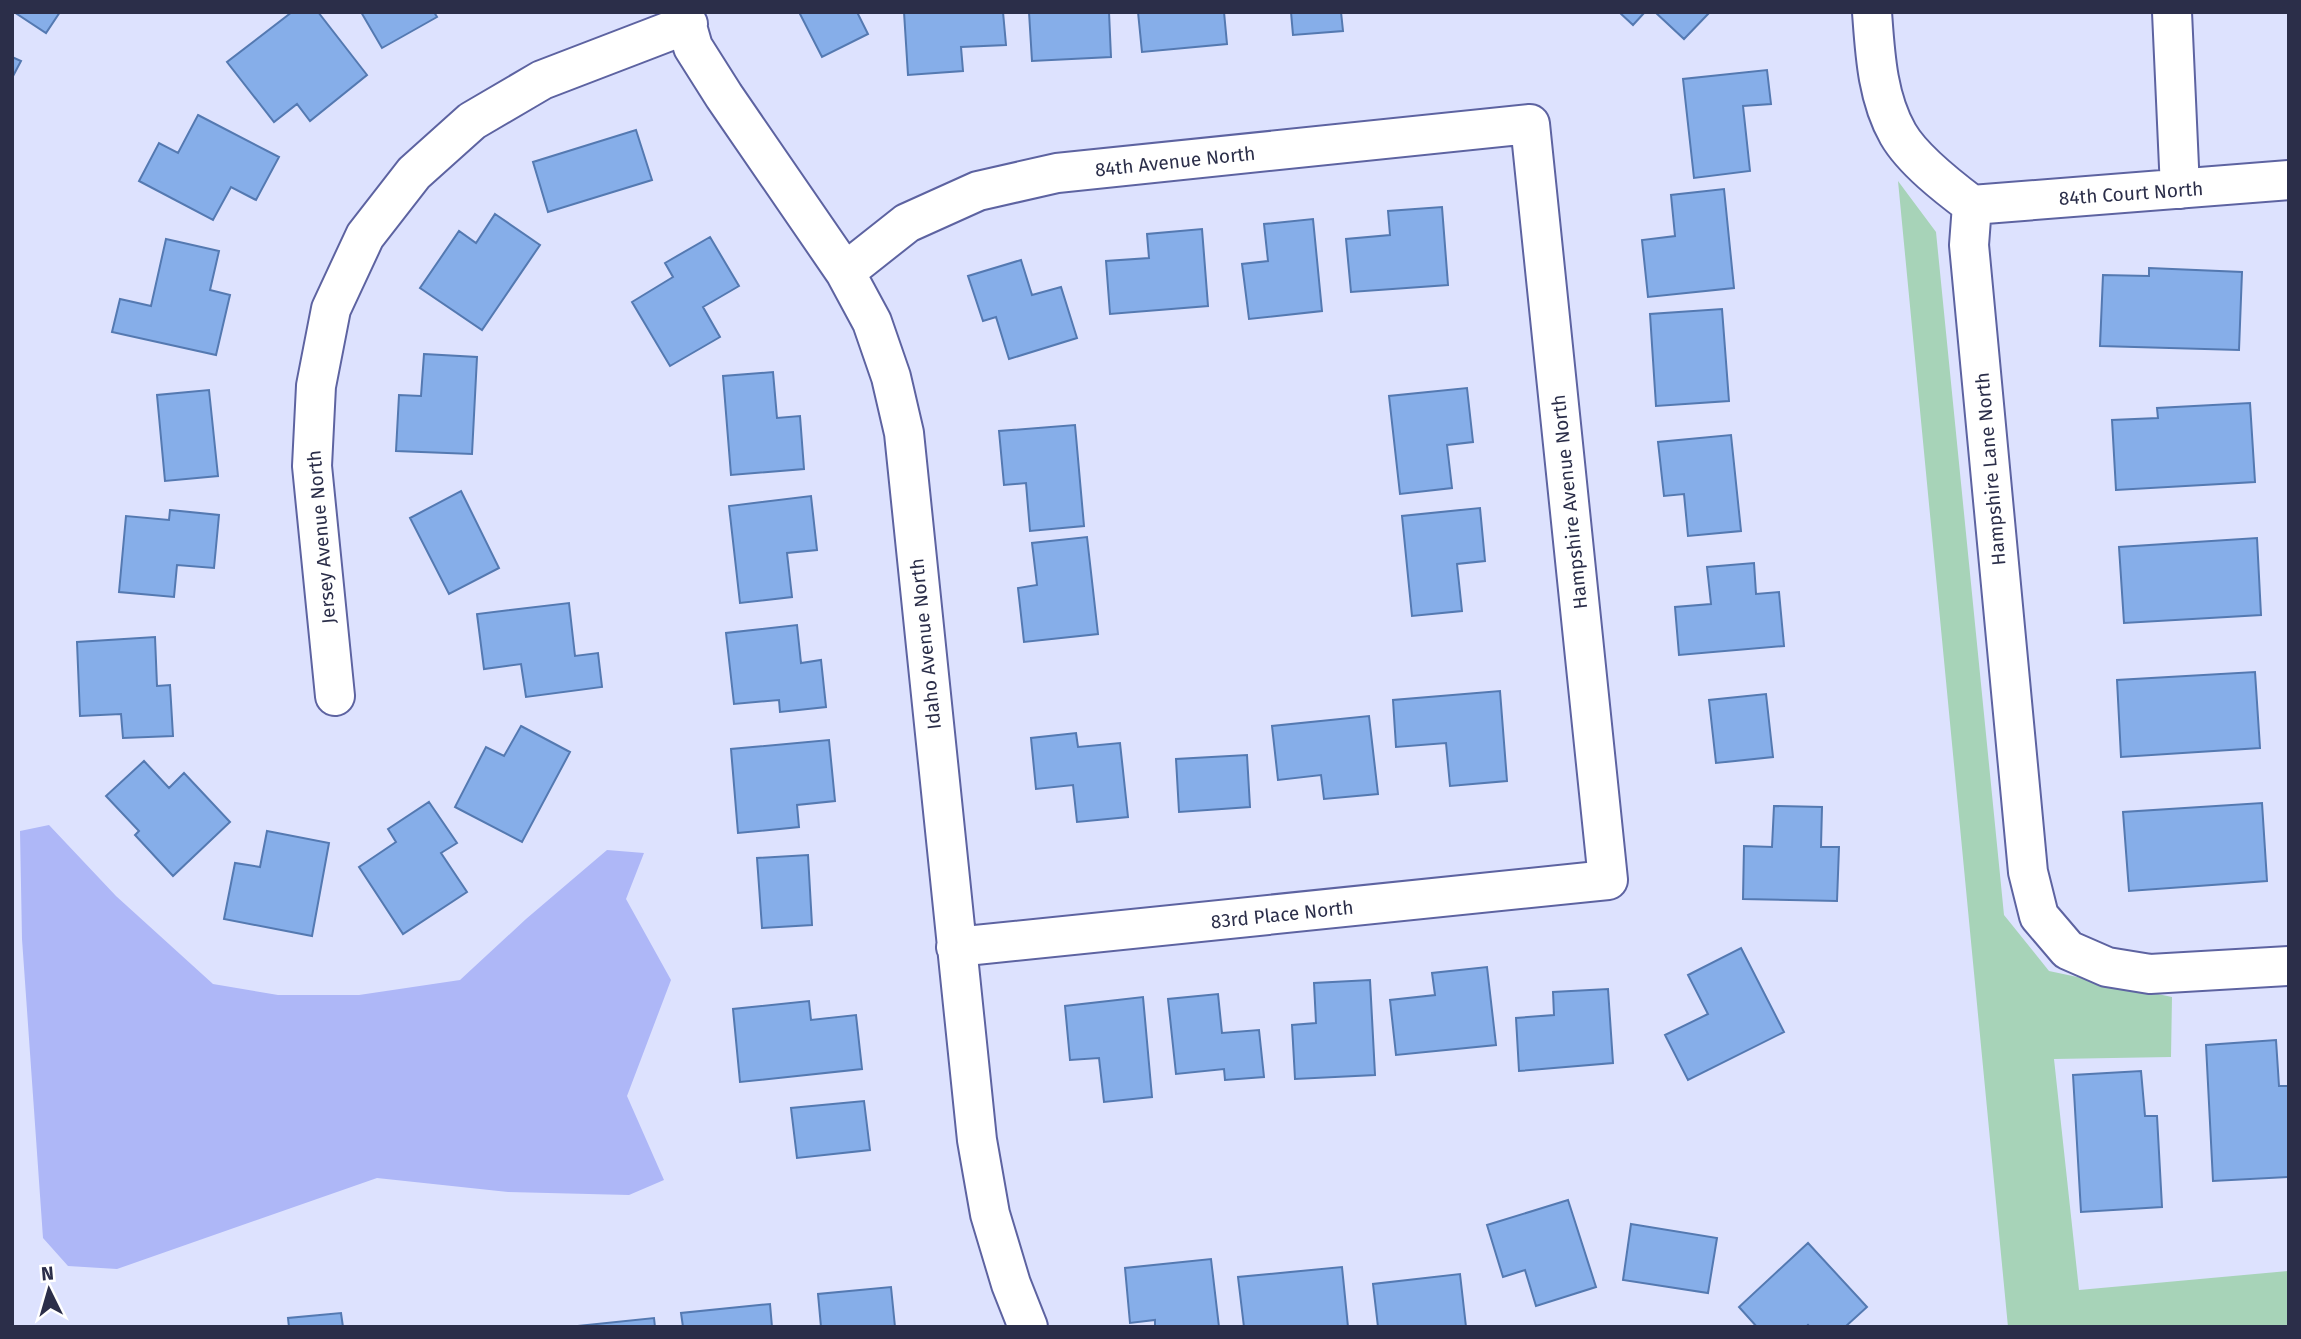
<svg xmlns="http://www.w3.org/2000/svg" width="2301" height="1339" font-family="'Fira Sans',sans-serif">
<rect width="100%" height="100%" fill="#dde2fe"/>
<!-- green -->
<path fill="#a7d3b8" d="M1898 181 1936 232 2004 915 2049 971 2172 997 2171 1057 2054 1059 2079 1290 2289 1271V1327H2008Z"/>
<!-- water -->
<path fill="#aeb7f7" d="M49 825 116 896 213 984 278 995H359L460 980 526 919 607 850 644 853 626 899 671 980 627 1096 664 1180 629 1195 508 1192 377 1178 117 1269 68 1266 43 1238 22 939 20 831Z"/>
<!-- building -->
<path fill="#86aee9" stroke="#5479b1" stroke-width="2" d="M14 12H60L46 33Z
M292 12H318L367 75 310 121 297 104 274 122 227 62Z
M361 12H434L437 17 382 48Z
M799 12H857L868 34 822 57Z
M904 12H1003L1006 45 961 47 963 71 908 75Z
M1029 12H1109L1111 57 1032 61Z
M1138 12H1224L1227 44 1142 52Z
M1291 12H1341L1343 31 1293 35Z
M1619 12H1645L1633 25Z
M1655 12H1710L1684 39Z
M12 57 21 61 12 78Z
M1767 70 1771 104 1743 106 1750 171 1694 178 1683 79Z
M198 115 279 157 256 200 231 187 213 220 139 181 159 143 178 153Z
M636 130 652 180 548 212 533 162Z
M1724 189 1734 288 1648 297 1642 240 1675 236 1671 195Z
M1442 207 1448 285 1351 292 1346 239 1390 235 1388 211Z
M495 214 540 245 482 330 420 288 459 231 476 243Z
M1313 219 1322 311 1249 319 1242 264 1268 261 1264 224Z
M1202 229 1208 306 1110 314 1106 261 1149 258 1147 234Z
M710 237 739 286 703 307 720 337 670 366 632 302 673 277 665 263Z
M166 239 219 251 210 290 230 295 216 355 112 332 120 299 151 306Z
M1021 260 1032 295 1061 287 1077 338 1009 359 996 317 983 321 968 276Z
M2149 268 2242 272 2239 350 2100 346 2103 275 2149 276Z
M1722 309 1729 401 1656 406 1650 314Z
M424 354 477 357 472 454 396 451 399 395 421 396Z
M773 372 777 418 800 416 804 469 731 475 723 376Z
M1467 388 1473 442 1447 445 1452 488 1400 494 1389 396Z
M209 390 218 476 165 481 157 395Z
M2250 403 2255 482 2116 490 2112 420 2158 418 2157 408Z
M1075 425 1084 526 1030 531 1026 483 1004 485 999 431Z
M1731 435 1741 531 1688 536 1684 494 1664 496 1658 442Z
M461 491 499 568 449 594 410 518Z
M811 496 817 550 787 553 792 597 740 603 729 506Z
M1480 508 1485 561 1457 564 1462 611 1412 616 1402 516Z
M170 510 219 515 214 568 177 565 174 597 119 592 126 516 169 520Z
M1087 537 1098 634 1024 642 1018 588 1037 585 1032 543Z
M2257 538 2261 615 2124 623 2119 547Z
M1754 563 1756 594 1779 592 1784 646 1679 655 1675 607 1711 604 1707 567Z
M569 603 575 656 598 653 602 687 526 697 521 664 484 669 477 614Z
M797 625 801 663 821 660 826 707 780 712 779 700 734 704 726 633Z
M155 637 157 686 170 685 173 736 123 738 121 714 80 716 77 642Z
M2255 672 2260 748 2121 757 2117 680Z
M1500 691 1507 781 1450 786 1446 743 1396 747 1393 700Z
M1766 694 1773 757 1716 763 1709 700Z
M1369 716 1378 794 1324 799 1321 775 1278 780 1272 726Z
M521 726 570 752 522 842 455 807 486 747 504 756Z
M1076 733 1078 747 1120 743 1128 817 1077 822 1073 785 1036 789 1031 738Z
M829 740 835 801 797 805 799 827 738 833 731 749Z
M1247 755 1250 807 1179 812 1176 759Z
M144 761 169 788 184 773 230 822 173 876 135 835 139 831 106 796Z
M429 802 457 843 441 853 467 892 403 934 359 867 396 842 388 829Z
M2262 803 2267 881 2129 891 2123 812Z
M1774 806 1822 807 1821 847H1839L1837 901 1743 899 1744 846 1772 847Z
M267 831 329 843 312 936 224 919 235 863 260 867Z
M808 855 812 925 762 928 757 858Z
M1741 948 1784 1032 1688 1080 1665 1035 1708 1014 1688 975Z
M1487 967 1496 1045 1396 1055 1390 1000 1435 995 1432 973Z
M1370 980 1375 1075 1295 1079 1292 1025 1316 1023 1314 983Z
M1608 989 1613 1063 1519 1071 1516 1018 1554 1015 1553 992Z
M1218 994 1222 1033 1259 1030 1264 1077 1225 1080 1224 1069 1176 1074 1168 999Z
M1143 997 1152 1097 1104 1102 1099 1058 1070 1060 1065 1006Z
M809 1001 811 1020 856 1015 862 1069 740 1082 733 1009Z
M2276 1040 2279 1086H2289V1177L2213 1181 2206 1045Z
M2141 1071 2145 1116H2157L2162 1207 2081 1212 2073 1075Z
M864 1101 870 1150 797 1158 791 1108Z
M1568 1200 1596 1287 1536 1306 1525 1270 1503 1277 1487 1225Z
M1631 1224 1717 1238 1708 1293 1623 1280Z
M1808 1243 1867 1307 1845 1327H1810L1808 1325 1806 1327H1757L1739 1307Z
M1211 1259 1219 1327H1155V1320L1130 1323 1125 1268Z
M1342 1267 1348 1327H1244L1238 1277Z
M1460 1274 1466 1327H1378L1373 1284Z
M891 1287 895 1327H821L818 1294Z
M770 1304 772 1327H683L681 1313Z
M341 1313 343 1327H289L288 1318Z
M654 1318 655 1327H568Z"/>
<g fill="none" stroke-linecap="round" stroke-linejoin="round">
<!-- minor casing -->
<g stroke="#5d63a1" stroke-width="42">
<path id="minor" d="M683 12 693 47 724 96 845 272 872 322 891 377 904 433 977 1140 990 1214 1011 1284 1028 1327
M1872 12C1875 53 1877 97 1898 134 1913 160 1948 187 1972 205L1969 245 2028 872 2039 916 2068 950 2107 967 2150 974 2289 966
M2172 12 2180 189
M1972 205 2289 180
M845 272 907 223 978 191 1057 173 1530 124 1608 880 956 947
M335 696 312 466 316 386 331 309 365 236 414 173 472 121 542 80 688 24"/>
</g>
<!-- minor -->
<use href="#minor" stroke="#fff" stroke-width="38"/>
</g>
<g text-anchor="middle" stroke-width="7" stroke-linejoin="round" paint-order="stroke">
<!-- street labels -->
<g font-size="19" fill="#2b2e49" stroke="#fff">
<text transform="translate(1175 161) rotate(-6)" y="7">84th Avenue North</text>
<text transform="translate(2131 193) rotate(-4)" y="7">84th Court North</text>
<text transform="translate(1990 469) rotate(-95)" y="7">Hampshire Lane North</text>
<text transform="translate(1569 502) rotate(-96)" y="7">Hampshire Avenue North</text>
<text transform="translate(321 537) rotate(-95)" y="7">Jersey Avenue North</text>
<text transform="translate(925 644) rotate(-96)" y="7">Idaho Avenue North</text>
<text transform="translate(1282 914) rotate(-6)" y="7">83rd Place North</text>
</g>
</g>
<!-- border -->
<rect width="2301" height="1339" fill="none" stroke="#2b2e49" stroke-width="28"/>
<!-- north arrow -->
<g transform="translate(49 1290) rotate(355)" stroke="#ffffff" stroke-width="5" paint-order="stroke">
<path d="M0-5L12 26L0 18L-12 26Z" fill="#2b2e49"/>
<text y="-10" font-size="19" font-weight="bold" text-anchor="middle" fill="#2b2e49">N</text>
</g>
</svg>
